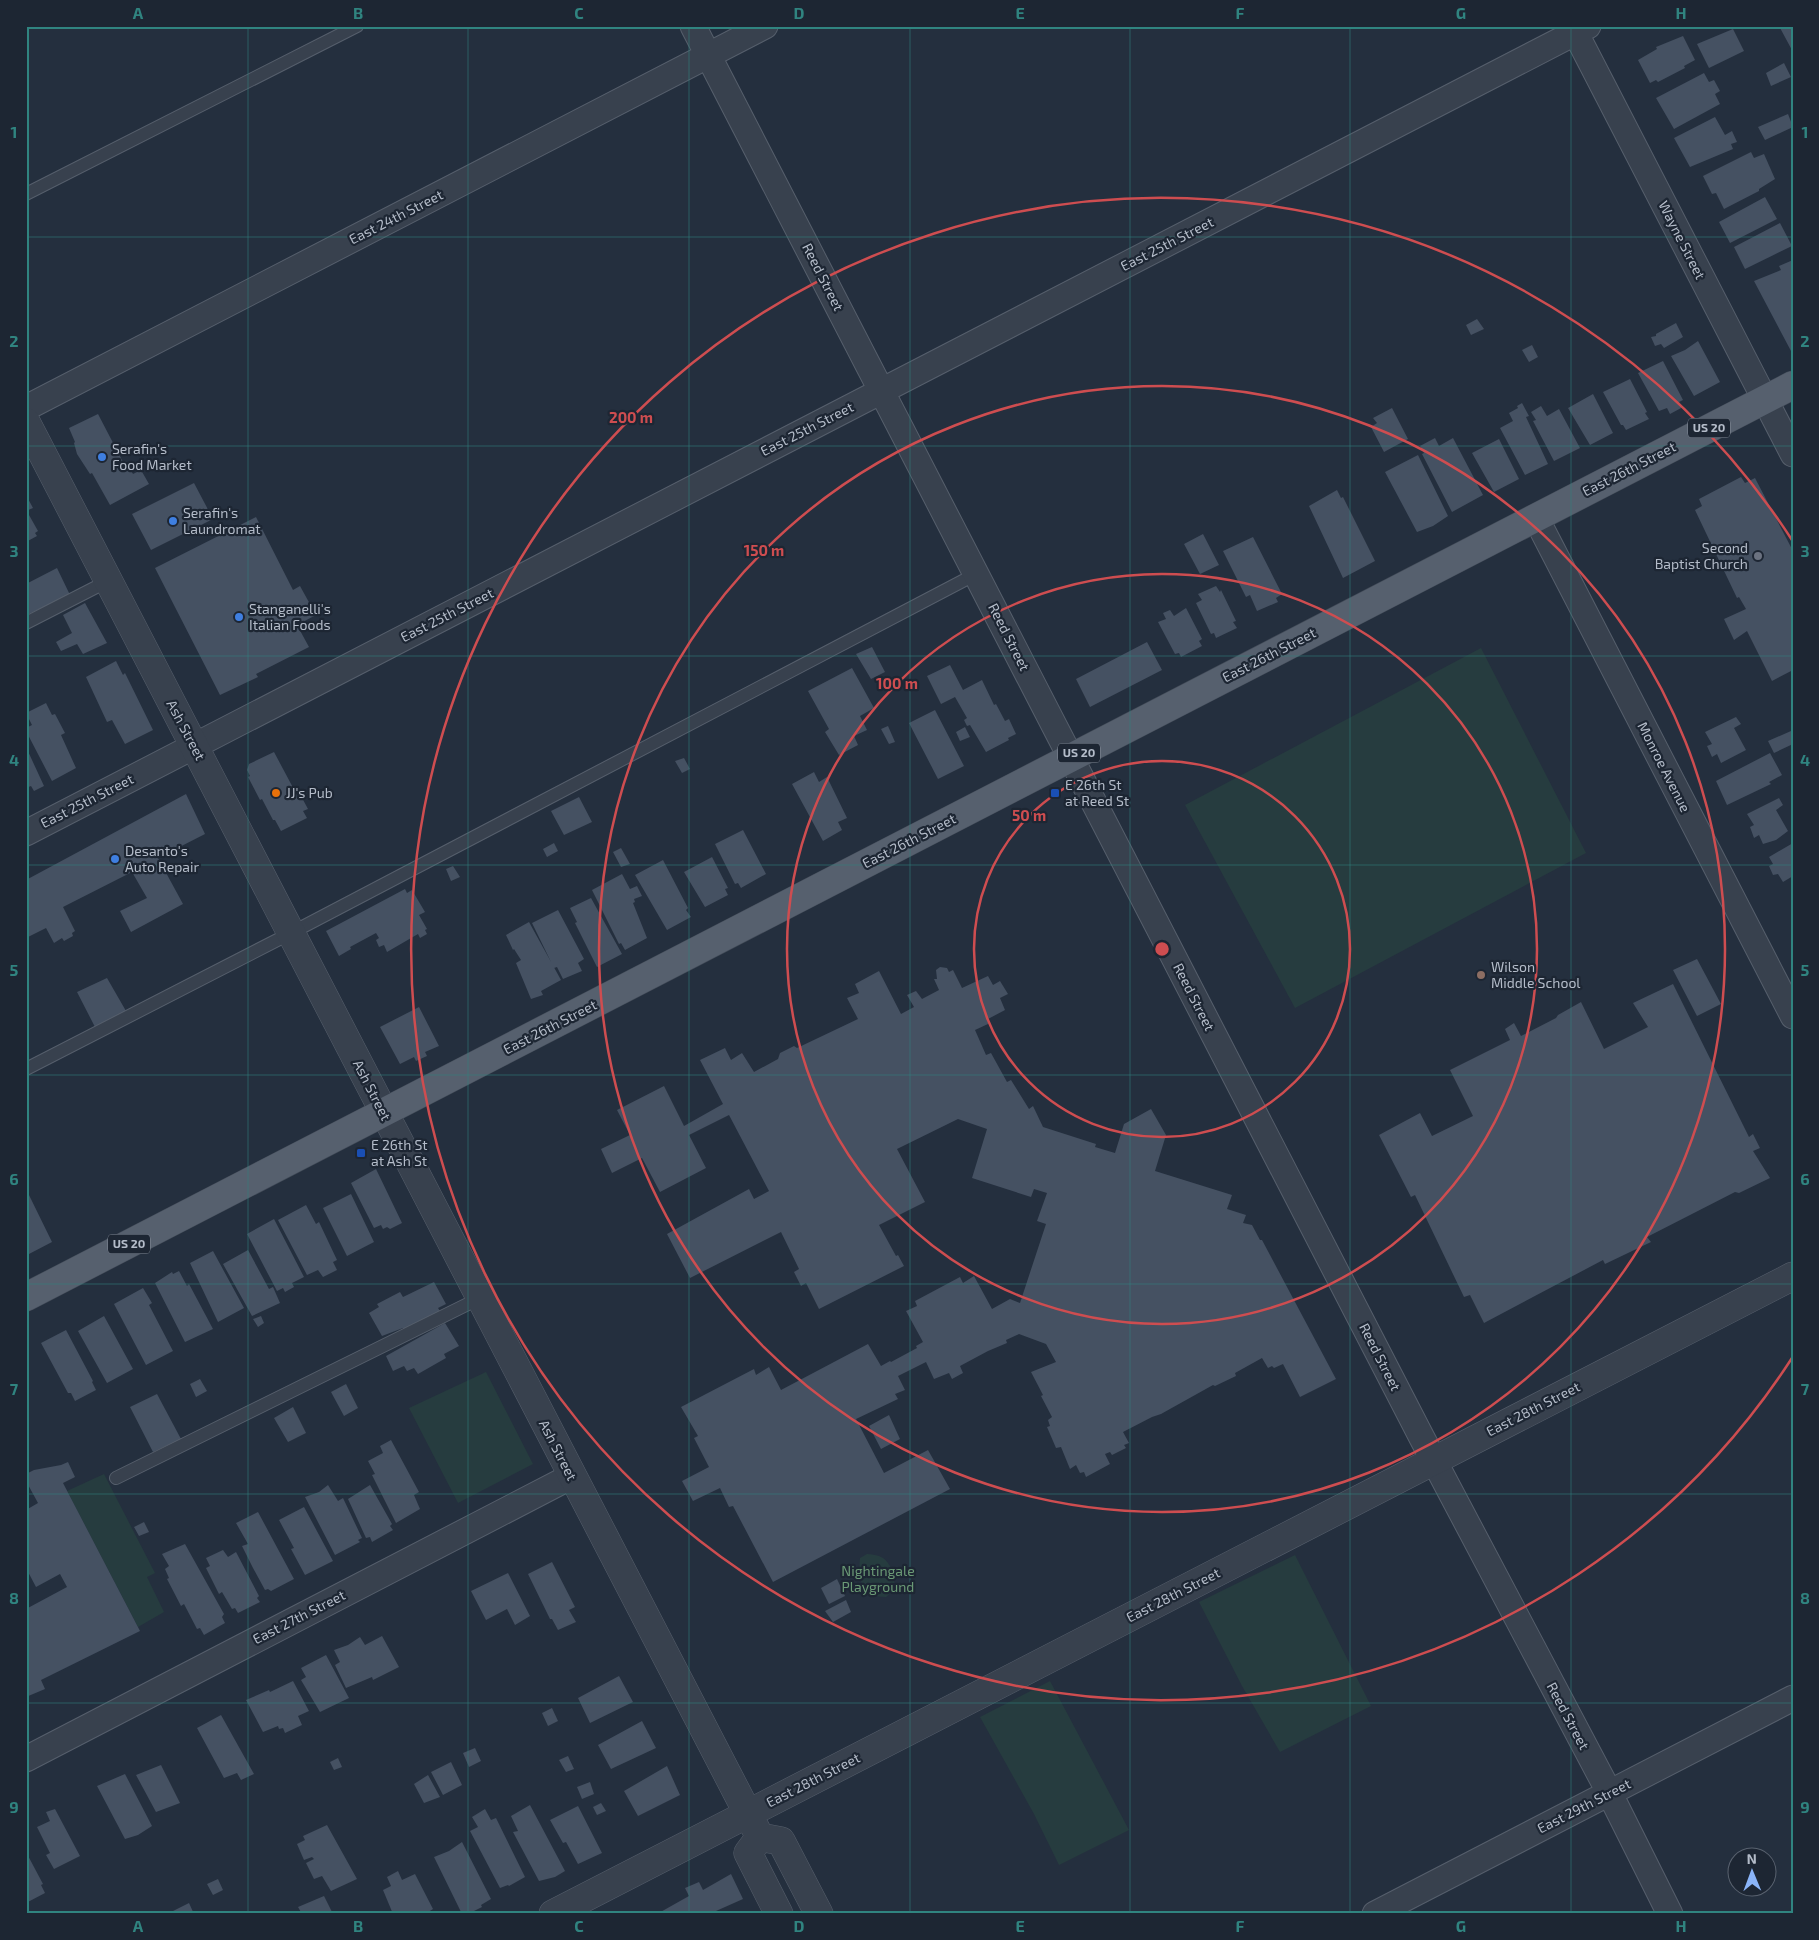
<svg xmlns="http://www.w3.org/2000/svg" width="1819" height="1940" font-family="'Exo 2',sans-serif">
<rect width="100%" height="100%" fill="#242f3e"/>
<!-- green -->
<path fill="#263c3f" d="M1481 648 1586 853 1295 1008 1185 805Z
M486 1372 533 1464 458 1503 409 1408Z
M104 1474 155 1573 147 1577 164 1612 138 1627 67 1491Z
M867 1554C872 1554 878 1555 883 1558 895 1567 899 1588 886 1597 861 1597 858 1580 860 1558Z
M1295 1555 1371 1706 1280 1752 1242 1686 1199 1602Z
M1050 1681 1129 1830 1059 1865 1034 1814 980 1717Z"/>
<!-- building -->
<path fill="#455162" d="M1779 26H1793V52Z
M1733 29 1744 51 1709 68 1697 44Z
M1683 36 1695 60 1684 66 1685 68 1658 82 1656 80 1650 83 1638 60 1657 49 1656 47Z
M1784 63 1791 77 1771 86 1766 73Z
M1704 73 1709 82 1714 80 1720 91 1715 94 1720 104 1674 129 1656 98Z
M1788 114 1793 127 1765 140 1758 127Z
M1715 117 1725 135 1732 131 1737 142 1731 144 1733 149 1690 167 1674 138Z
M1751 152 1754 158 1764 154 1775 179 1759 189V191L1724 209 1716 193 1712 194 1703 176Z
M1765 197 1777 219 1730 243 1719 222Z
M1780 223 1792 246 1745 269 1734 247Z
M1793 260V350L1791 351 1754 281 1781 270 1779 266Z
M1477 319 1484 329 1471 335 1466 325Z
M1676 323 1683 337 1664 348 1661 344 1655 346 1651 337 1656 336V334Z
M1698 341 1720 382 1694 396 1671 356 1685 350Z
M1532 345 1538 357 1529 362 1522 350Z
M1663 361 1683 400 1679 402 1683 407 1670 414 1667 408 1659 411 1638 373Z
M1630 379 1647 412 1645 413 1649 419 1626 430 1623 425H1621L1603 392Z
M1593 394 1613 433 1590 445 1568 408Z
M1522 403 1529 416 1526 417 1548 464 1525 475 1500 428 1513 421 1509 413 1518 408 1517 406Z
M1541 406 1547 416 1559 409 1580 448 1554 461 1533 421 1536 420 1531 412Z
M1392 408 1408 439 1384 452 1371 427 1377 423 1373 418Z
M98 414 123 462 126 461 133 474 141 470 149 484 110 505 92 473 90 474 77 454 74 443 75 442 69 428Z
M1435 438 1439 446 1453 438 1483 495 1452 512 1422 454 1424 453 1420 446Z
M1499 439 1519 479 1494 492 1472 453Z
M1418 455 1448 516 1433 526 1417 532 1385 472Z
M1741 477 1745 483 1755 478 1793 551V670L1772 681 1747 631 1734 640 1724 619 1746 609 1739 597 1737 598 1695 510 1702 506 1699 499Z
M194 483 213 519 151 550 132 514Z
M1337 490 1341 498 1343 497 1375 561 1343 578 1309 506Z
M26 495 33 508 26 511Z
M29 515 38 531 35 533 37 536 26 542V516Z
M256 517 293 590 300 586 316 615 297 625 309 647 256 674 258 677 220 695 155 568Z
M1203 534 1219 565 1200 574 1184 544Z
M1253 537 1282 594 1276 598 1278 602 1257 611 1250 595 1246 597 1223 551Z
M57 568 70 595 26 615V584Z
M1216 586 1220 592 1221 590 1236 621 1233 622 1237 628 1216 638 1214 633 1211 634 1196 603 1202 600 1198 594Z
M85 603 107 643 83 654 77 644 61 651 56 642 72 633 63 615Z
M1186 608 1202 639 1199 641 1202 646 1181 657 1179 653 1175 654 1158 622 1166 619 1163 613 1170 610 1174 616Z
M1147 642 1162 670 1090 707 1076 679Z
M872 647 885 672 871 679 856 654Z
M116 661 123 675 125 673 153 730 125 744 112 720 107 722 86 677Z
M950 665 963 690 982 680 994 705 996 704 1005 721 1009 719 1016 734 1008 738 1009 740 986 752 970 725 967 726 964 720 967 718 955 697 941 704 927 676Z
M852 668 874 708 860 716 867 730 854 736 858 745 839 755 825 732 829 729 808 691Z
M46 703 52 715 55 714 65 733 61 735 76 768 52 781 26 731V728L32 725 26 713Z
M935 710 964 766 938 779 909 723Z
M1736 717 1741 724 1734 728 1746 750 1721 763 1717 754 1712 757 1707 746 1712 744 1705 732Z
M888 726 895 742 889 744 881 729Z
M965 727 970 737 960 741 956 732Z
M1791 731 1793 744 1774 753 1768 741Z
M26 747 44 786 34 791 31 786 26 788Z
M274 752 298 797 301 796 308 809 303 811 307 818 281 831 275 820H273L262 799 260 800 248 777 250 776 247 770 249 764Z
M1770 753 1782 775 1769 782 1771 784 1727 805 1716 781Z
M684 758 690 769 682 773 675 761Z
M814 772 819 782 827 777 847 818 838 822 842 830 823 841 792 784Z
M186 794 205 834 158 858 183 904 131 932 120 911 147 898 132 872 63 907 75 931 72 933 73 936 64 941 62 938 54 943 46 928 26 938V880Z
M579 797 592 822 564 835 551 811Z
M1779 798 1783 805 1776 810 1788 831 1776 840 1763 844 1759 835 1754 838 1750 827 1754 825 1747 814Z
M743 830 766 874 741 888 738 883 735 884 715 844Z
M554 843 558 851 547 857 543 849Z
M1793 843V876L1783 882 1778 874 1773 875 1769 866 1773 864 1769 857Z
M621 848 630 864 621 867 613 852Z
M712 857 728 888 725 889 728 895 705 907 684 872Z
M663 860 688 908 686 910 691 917 667 930 635 875Z
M453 866 460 877 451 881 446 869Z
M622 874 630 889 637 886 642 896 634 899 635 902 633 903 647 938 625 950 621 943 619 944 592 890Z
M405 889 407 893 412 890 425 912 419 915 427 929 425 930 427 934 420 938 418 934 387 952 384 945 379 947 376 940 379 938 376 933 350 947 351 949 339 956 326 931Z
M591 898 622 954 597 967 575 923 577 922 570 908Z
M558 910 584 959 578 963 582 971 563 979 557 967 554 968 532 923Z
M529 922 561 980 541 991 543 995 531 999 516 963 521 960 514 949 513 950 506 935Z
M1697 959 1721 1004 1697 1016 1673 970Z
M940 967 947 968 949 972 953 970 962 988 988 976 993 985 1000 981 1008 994 1000 998 1005 1010 988 1019V1024L975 1030 986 1055 991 1053 1007 1082 1011 1080 1029 1109 1033 1106 1043 1127 1096 1144 1095 1147 1115 1153 1124 1124 1151 1109 1166 1135 1155 1171 1232 1195 1227 1209 1246 1215 1243 1223 1252 1225 1260 1240H1262L1336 1379 1300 1397 1283 1364 1274 1368 1272 1366 1268 1368 1262 1358 1235 1373 1236 1376 1215 1386 1213 1385 1161 1414 1152 1417 1123 1432 1129 1443 1124 1445 1126 1448 1112 1455 1110 1452 1105 1454 1110 1464 1086 1477 1084 1472 1080 1473 1076 1465 1070 1469 1061 1447 1056 1448 1047 1427 1050 1426 1048 1420 1052 1417 1041 1396 1043 1395 1031 1372 1056 1362 1046 1344 1019 1334 1006 1340 1007 1343 988 1351 960 1366 963 1373 952 1379 949 1373 934 1379 926 1362 898 1376 905 1390 895 1394 898 1399 856 1419 884 1473 928 1450 950 1489 773 1582 733 1506 729 1507 720 1488 693 1501 682 1481 709 1467 694 1438 698 1436 681 1407 754 1369 756 1375 769 1367 781 1390 868 1344 881 1366 890 1361 891 1362 917 1348 916 1346 923 1342 906 1311 917 1306 915 1301 960 1277 963 1283 974 1276 992 1309 1010 1299 1020 1303 1046 1224 1037 1221 1047 1193 1034 1189 1031 1197 972 1178 987 1129 958 1119 897 1149 925 1202 879 1225 896 1256 898 1255 904 1266 819 1309 806 1283 801 1286 794 1272 799 1269 781 1232 690 1278 667 1234 749 1189 754 1199 769 1191 729 1115 689 1135 706 1168 660 1192 642 1158 612 1173 601 1149 630 1135 617 1110 664 1086 684 1126 723 1104 700 1060 725 1048 731 1060 742 1053 754 1072 778 1059 780 1053 794 1046 797 1048 858 1019 847 998 859 993 855 984 879 971 901 1014 914 1007 907 995 916 991 922 999 939 990 934 979H937L936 970Z
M107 978 126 1011 95 1027 77 992Z
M1673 984 1749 1137 1753 1134 1760 1148 1753 1151 1770 1178 1739 1193 1735 1192 1647 1237 1651 1242 1605 1264 1603 1260 1484 1323 1470 1295 1464 1297 1415 1195 1411 1197 1379 1135 1420 1113 1432 1136 1473 1116 1450 1070 1510 1040 1505 1029 1514 1023 1521 1036 1556 1018 1558 1015 1581 1002 1604 1049 1648 1027 1633 1003Z
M419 1007 439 1046 425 1052 427 1056 416 1061 414 1057 400 1064 380 1027Z
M376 1169 402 1223 390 1229 387 1227 383 1229 381 1225 374 1228 351 1183Z
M351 1194 374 1242 347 1256 323 1208Z
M29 1195 52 1242 29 1254 26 1249V1197Z
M306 1205 316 1224 319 1222 337 1260 333 1262 337 1270 323 1277 318 1270 307 1275 278 1220Z
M274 1219 304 1277 292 1283 294 1287 285 1292 283 1288 277 1291 247 1234Z
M248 1250 269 1289 273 1287 280 1303 252 1316 223 1264Z
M213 1251 244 1308 218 1322 190 1263Z
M179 1271 187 1286 189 1284 213 1329 185 1342 155 1283 172 1272 173 1274Z
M434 1282 446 1304 438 1308 440 1311 404 1330 403 1328 382 1336 369 1313 379 1307 377 1304 400 1292 403 1297Z
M143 1288 152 1303 149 1305 173 1351 146 1365 114 1304Z
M104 1316 133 1369 107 1383 78 1331Z
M261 1316 264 1323 258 1327 253 1319Z
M445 1323 459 1346 444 1354 446 1358 418 1374 414 1368 407 1371 404 1366 393 1371 386 1356Z
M66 1330 93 1381 92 1382 96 1390 75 1401 71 1393H68L41 1343Z
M200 1379 207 1391 196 1397 190 1384Z
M346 1384 358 1408 344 1416 331 1392Z
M157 1394 181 1439 153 1452 130 1407Z
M293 1407 306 1433 288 1442 274 1418Z
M889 1415 900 1439 881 1449 869 1426Z
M391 1440 419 1492 414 1495 420 1509 396 1523 372 1475 375 1474 368 1461 383 1453 380 1446Z
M68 1462 75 1477 63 1483 140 1631 41 1680 45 1689 26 1697V1609L67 1587 60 1574 36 1587 26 1568V1510L38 1503 26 1481V1474L34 1470 61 1465Z
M328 1485 338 1501 343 1498 362 1538 358 1540 360 1542 335 1555 305 1497 319 1492Z
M370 1485 392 1524 390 1526 393 1530 372 1542 370 1537 366 1538 348 1499Z
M304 1507 333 1561 305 1575 291 1549 294 1548 279 1520Z
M258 1512 294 1579 271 1591 268 1589 265 1590 253 1568 242 1546 248 1544 236 1523Z
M144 1522 149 1532 139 1536 134 1527Z
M185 1544 224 1614 222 1617 225 1623 204 1635 200 1628 197 1629 184 1604 181 1606 167 1579 169 1578 165 1569 169 1566 162 1554Z
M223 1550 228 1557 236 1552 259 1596 257 1598 260 1602 238 1613 235 1608 232 1609 222 1592 219 1594 206 1568 210 1566 206 1558Z
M552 1562 575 1607 569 1610 576 1622 558 1630 552 1619H550L528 1574Z
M508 1573 530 1616 515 1625 507 1609 486 1620 471 1591Z
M837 1579 845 1596 829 1604 821 1588Z
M846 1600 851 1612 833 1622 825 1611Z
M382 1636 399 1667 373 1680 372 1677 346 1688 335 1665 340 1662 334 1650 348 1645 360 1637 365 1645Z
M326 1655 349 1698 320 1712 301 1680 306 1677 301 1668Z
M619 1676 633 1702 590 1723 578 1698Z
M293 1681 309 1711 298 1716 302 1725 285 1733 283 1728 279 1729 278 1726 263 1732 246 1700 269 1690 270 1692Z
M552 1708 558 1721 548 1726 542 1713Z
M221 1715 254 1774 241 1780 237 1773 224 1778 197 1728Z
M642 1721 656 1748 611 1769 598 1745Z
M475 1748 481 1761 469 1767 463 1753Z
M568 1756 574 1769 566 1772 559 1760Z
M338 1758 342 1767 334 1770 330 1762Z
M451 1762 462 1785 443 1795 431 1772Z
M161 1765 180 1803 156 1812 136 1775Z
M667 1766 680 1795 638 1816 624 1791Z
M125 1774 152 1826 138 1835 125 1839 97 1786Z
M428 1775 440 1797 424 1803 414 1784Z
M590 1782 594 1794 582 1799 577 1787Z
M601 1803 606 1811 597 1815 593 1807Z
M530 1805 565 1871 555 1877 539 1881 513 1832 518 1831 511 1816Z
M578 1806 602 1853 578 1864 566 1842 563 1843 550 1820Z
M55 1809 80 1856 54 1869 46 1855 50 1853 37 1827 50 1821 46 1812Z
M485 1809 491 1820 496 1818 525 1877 509 1886 508 1885 500 1888 470 1831 478 1827 472 1817Z
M327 1825 357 1879 331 1891 322 1876 314 1879 306 1863 314 1859 312 1857 304 1860 297 1844 305 1840 303 1836Z
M462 1842 491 1899 481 1905 482 1907 468 1914H462L434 1857 449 1851Z
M26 1852 43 1884 41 1885 45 1893 26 1903Z
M398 1871 402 1880 415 1874 433 1909 425 1914H393L383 1890 391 1886 387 1877Z
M731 1874 743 1899 716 1911 718 1914H657L689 1896 685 1888 699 1882 703 1890Z
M218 1879 223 1890 213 1895 207 1884Z
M324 1896 333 1914H302L298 1907Z
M189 1903 194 1914H172L171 1912Z"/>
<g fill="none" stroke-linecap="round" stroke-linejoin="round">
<!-- service casing -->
<g stroke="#565f6c" stroke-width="14">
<path id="service" d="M26 194 357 26
M26 623 108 581
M26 1069 291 933 976 574
M116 1478 480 1298"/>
</g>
<!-- minor casing -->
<g stroke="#565f6c" stroke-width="27">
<path id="minor" d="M693 26 1422 1438 1609 1792 1670 1914
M1572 26 1793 454
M26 408 765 26
M1536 518 1793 1016
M26 833 1588 26
M26 1759 572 1476
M1375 1914 1793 1698"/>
</g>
<!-- tertiary casing -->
<g stroke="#565f6c" stroke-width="29">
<path id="tertiary" d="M26 422 760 1837
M553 1914 1793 1276
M779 1914 748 1853 760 1837 781 1841 819 1914"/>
</g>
<!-- primary casing -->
<g stroke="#414a57" stroke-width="29">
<path id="primary" d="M26 1297 1793 385"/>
</g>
<!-- service -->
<use href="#service" stroke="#38414e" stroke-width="12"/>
<!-- minor -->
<use href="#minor" stroke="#38414e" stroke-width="25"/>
<!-- tertiary -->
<use href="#tertiary" stroke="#38414e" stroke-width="28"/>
<!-- primary -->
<use href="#primary" stroke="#56606e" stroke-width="28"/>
</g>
<!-- grid -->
<path fill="none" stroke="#308480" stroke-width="1" stroke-opacity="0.55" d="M248 26V1914M468 26V1914M689 26V1914M910 26V1914M1130 26V1914M1350 26V1914M1571 26V1914M26 237H1793M26 446H1793M26 656H1793M26 865H1793M26 1075H1793M26 1284H1793M26 1494H1793M26 1703H1793"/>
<!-- distance rings -->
<g fill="none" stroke="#ce4d50" stroke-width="2.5">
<circle cx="1162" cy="949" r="188"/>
<circle cx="1162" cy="949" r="375"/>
<circle cx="1162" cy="949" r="563"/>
<path d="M1792 1358A751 751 0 1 1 1792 540"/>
</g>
<!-- markers -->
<g fill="#3f7fe0" stroke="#1d2633" stroke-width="2">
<circle cx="102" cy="457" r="5"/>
<circle cx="173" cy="521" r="5"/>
<circle cx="239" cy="617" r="5"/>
<circle cx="115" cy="859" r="5"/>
</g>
<circle fill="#6b7280" stroke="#1d2633" stroke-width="2" cx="1758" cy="556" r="5"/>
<circle fill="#e8710a" stroke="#1d2633" stroke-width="2" cx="276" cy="793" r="5"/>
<g fill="#1a4fb4" stroke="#1d2633" stroke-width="2">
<rect x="1050" y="788" width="10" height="10" rx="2.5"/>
<rect x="356" y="1148" width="10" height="10" rx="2.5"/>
</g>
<circle fill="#8d6e63" stroke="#1d2633" stroke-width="2" cx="1481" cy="975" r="5"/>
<g text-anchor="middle" stroke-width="4.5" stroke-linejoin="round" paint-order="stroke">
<!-- shield labels -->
<g fill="#1d2633" stroke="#878f9c" stroke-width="1">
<rect x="1688" y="418.5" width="42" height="19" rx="4"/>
<rect x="1058" y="743.5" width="42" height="19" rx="4"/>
<rect x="108" y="1234.5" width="42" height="19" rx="4"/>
</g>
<g font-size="12" font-weight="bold" fill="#b4bcc9">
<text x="1709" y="432">US 20</text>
<text x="1079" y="757">US 20</text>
<text x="129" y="1248">US 20</text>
</g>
<!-- street labels -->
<g font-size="14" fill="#b4bcc9" stroke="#1d2633">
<text transform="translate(396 217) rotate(-27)" y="5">East 24th Street</text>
<text transform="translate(1682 240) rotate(63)" y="5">Wayne Street</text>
<text transform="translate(1167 244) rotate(-27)" y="5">East 25th Street</text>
<text transform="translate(823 277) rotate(63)" y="5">Reed Street</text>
<text transform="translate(807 429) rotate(-27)" y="5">East 25th Street</text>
<text transform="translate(1629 469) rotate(-27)" y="5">East 26th Street</text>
<text transform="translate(447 615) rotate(-27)" y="5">East 25th Street</text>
<text transform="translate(1009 637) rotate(63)" y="5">Reed Street</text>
<text transform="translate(1269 655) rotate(-27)" y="5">East 26th Street</text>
<text transform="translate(186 730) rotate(62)" y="5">Ash Street</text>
<text transform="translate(1664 767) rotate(63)" y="5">Monroe Avenue</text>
<text transform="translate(87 801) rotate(-27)" y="5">East 25th Street</text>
<text transform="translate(909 841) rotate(-27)" y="5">East 26th Street</text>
<text transform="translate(1194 997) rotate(63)" y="5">Reed Street</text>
<text transform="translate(550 1027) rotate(-27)" y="5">East 26th Street</text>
<text transform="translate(372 1090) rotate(63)" y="5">Ash Street</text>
<text transform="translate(1380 1357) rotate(63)" y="5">Reed Street</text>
<text transform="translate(1533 1409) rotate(-27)" y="5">East 28th Street</text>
<text transform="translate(558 1450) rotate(63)" y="5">Ash Street</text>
<text transform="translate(1173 1595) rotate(-27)" y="5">East 28th Street</text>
<text transform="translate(299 1617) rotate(-27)" y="5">East 27th Street</text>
<text transform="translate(1568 1716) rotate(62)" y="5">Reed Street</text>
<text transform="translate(813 1780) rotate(-27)" y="5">East 28th Street</text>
<text transform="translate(1584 1806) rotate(-27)" y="5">East 29th Street</text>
</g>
<!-- poi labels -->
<g font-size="14" fill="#b4bcc9" stroke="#1d2633" text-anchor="start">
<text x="112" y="454">Serafin's<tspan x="112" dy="16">Food Market</tspan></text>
<text x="183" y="518">Serafin's<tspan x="183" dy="16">Laundromat</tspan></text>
<text x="1748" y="553" text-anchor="end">Second<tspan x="1748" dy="16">Baptist Church</tspan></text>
<text x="249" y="614">Stanganelli's<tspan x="249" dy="16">Italian Foods</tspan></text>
<text x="1065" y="790">E 26th St<tspan x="1065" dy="16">at Reed St</tspan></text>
<text x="286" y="798">JJ's Pub</text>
<text x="125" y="856">Desanto's<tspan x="125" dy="16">Auto Repair</tspan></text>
<text x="1491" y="972">Wilson<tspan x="1491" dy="16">Middle School</tspan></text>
<text x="371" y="1150">E 26th St<tspan x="371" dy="16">at Ash St</tspan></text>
</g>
<!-- park labels -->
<g font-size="14" fill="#6b9a76" stroke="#1d2633">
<text x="878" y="1576">Nightingale<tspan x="878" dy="16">Playground</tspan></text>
</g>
</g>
<circle cx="1162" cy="949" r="8" fill="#ce4d50" stroke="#1d2633" stroke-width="2.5"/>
<g font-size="15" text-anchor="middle" font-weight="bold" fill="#ce4d50" stroke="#1d2633" stroke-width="4.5" stroke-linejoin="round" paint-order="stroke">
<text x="631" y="423">200 m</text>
<text x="764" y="556">150 m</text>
<text x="897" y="689">100 m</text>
<text x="1029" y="821">50 m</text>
</g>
<!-- border -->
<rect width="1819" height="1940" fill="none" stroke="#1d2633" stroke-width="55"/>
<!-- north arrow -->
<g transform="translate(1752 1872) rotate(359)"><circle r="24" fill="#1d2633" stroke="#59626f"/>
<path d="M0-4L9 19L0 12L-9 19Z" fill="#8ab4f8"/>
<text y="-8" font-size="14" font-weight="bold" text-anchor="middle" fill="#b4bcc9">N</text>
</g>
<rect x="28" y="28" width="1764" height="1884" fill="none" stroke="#308480" stroke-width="2"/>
<g font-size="16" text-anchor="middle" font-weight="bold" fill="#308480">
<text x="138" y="19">A</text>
<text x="358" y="19">B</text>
<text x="579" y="19">C</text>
<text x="799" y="19">D</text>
<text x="1020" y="19">E</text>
<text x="1240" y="19">F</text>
<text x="1461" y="19">G</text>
<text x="1681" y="19">H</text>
<text x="14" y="138">1</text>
<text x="1805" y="138">1</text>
<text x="14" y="347">2</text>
<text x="1805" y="347">2</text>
<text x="14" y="557">3</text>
<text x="1805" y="557">3</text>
<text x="14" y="766">4</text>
<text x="1805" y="766">4</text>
<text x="14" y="976">5</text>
<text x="1805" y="976">5</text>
<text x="14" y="1185">6</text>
<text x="1805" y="1185">6</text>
<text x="14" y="1395">7</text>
<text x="1805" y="1395">7</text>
<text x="14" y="1604">8</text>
<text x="1805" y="1604">8</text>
<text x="14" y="1813">9</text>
<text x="1805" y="1813">9</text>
<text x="138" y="1932">A</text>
<text x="358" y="1932">B</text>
<text x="579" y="1932">C</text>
<text x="799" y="1932">D</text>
<text x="1020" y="1932">E</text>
<text x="1240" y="1932">F</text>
<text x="1461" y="1932">G</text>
<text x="1681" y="1932">H</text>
</g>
</svg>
